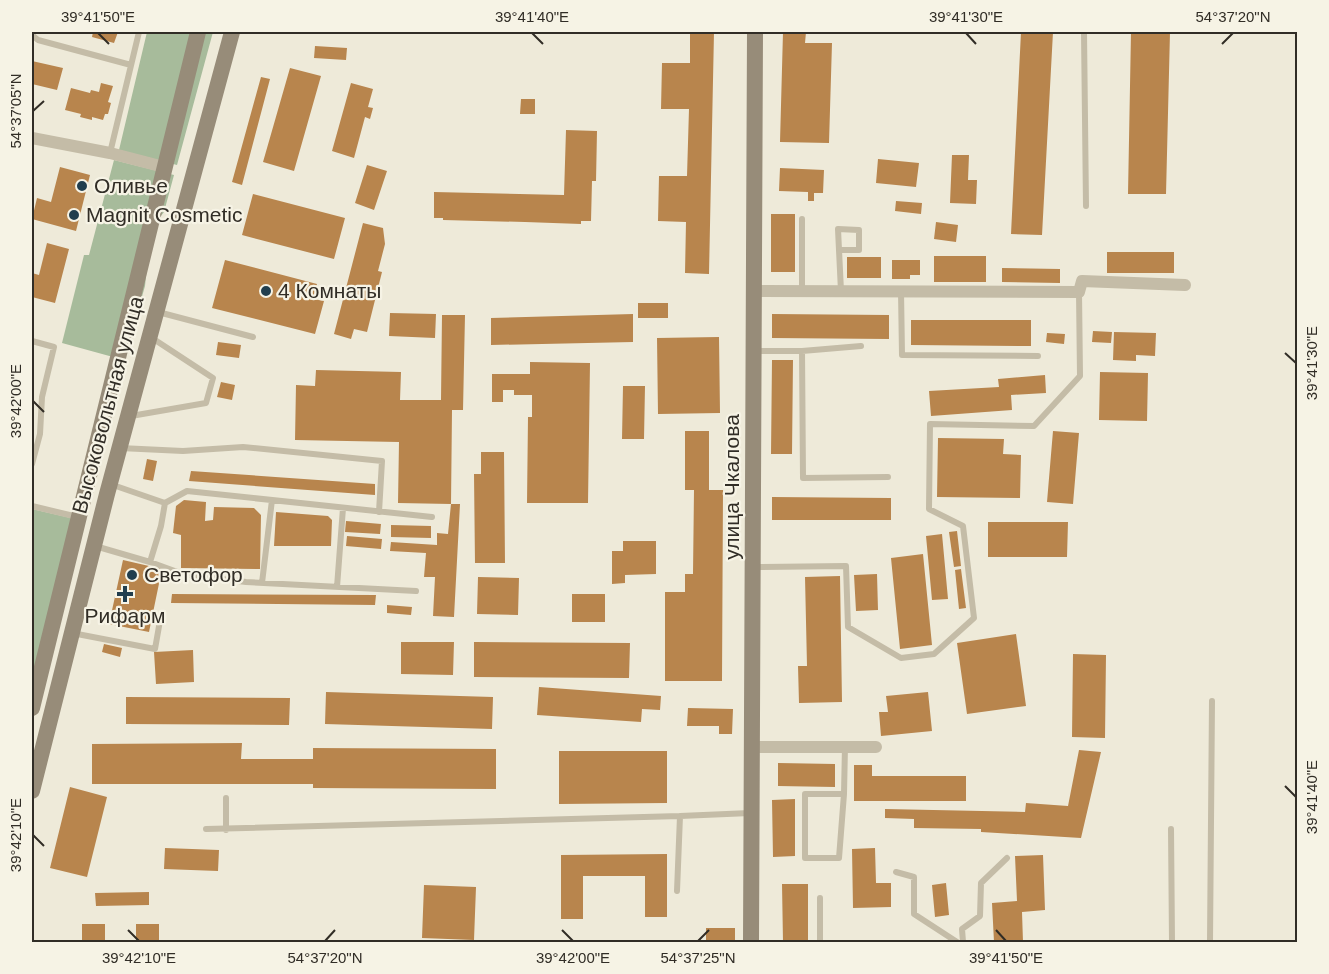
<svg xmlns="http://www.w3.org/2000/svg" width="1329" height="974" font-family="Helvetica,sans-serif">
<rect width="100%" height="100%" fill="#eeead9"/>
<!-- green -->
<path fill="#a7bb9b" d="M147 32H213L177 165 119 150Z
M114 160 174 175 164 212 157 221 148 257 145 286 124 360 62 343 84 255H89Z
M32 509 71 518 32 690Z"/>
<!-- building -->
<path fill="#b8854d" d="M93 32H118L114 43 92 37Z
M690 32H714L709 274 685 273 686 222 658 221 659 176H687L689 109H661L662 63H690Z
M783 32H806L805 43H832L829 143 780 142Z
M1021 32H1053L1042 235 1011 234Z
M1131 32H1170L1166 194H1128Z
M315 46 347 48 346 60 314 58Z
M32 61 63 68 57 90 32 84Z
M290 68 321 76 294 171 263 162Z
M261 77 270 79 242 185 232 182Z
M101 83 113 86 108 102 111 103 108 114H105L103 120 92 117V120L80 117 81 114 65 110 71 88 90 93 91 90 99 92Z
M351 83 373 89 368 107 373 108 370 119 365 117 354 158 332 151Z
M521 99H535V114H520Z
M566 130 597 131 596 181H592L591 221H581V224L525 222 443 220V218H434V192L564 195Z
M952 155H969L968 180H977L976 204 950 203Z
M878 159 919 163 916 187 876 183Z
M367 165 387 171 374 210 355 203Z
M60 167 90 175 76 231 32 219 37 198 51 202Z
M780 168 824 170 823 193H814V201H808V192L779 191Z
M253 194 345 218 334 259 242 235Z
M896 201 922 203 921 214 895 211Z
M771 214H795V272H771Z
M936 222 958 225 956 242 934 239Z
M363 223 383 228 385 244 378 271 382 272 367 332 354 329 351 339 334 334Z
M47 243 69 249 55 303 32 297V273L39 275Z
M1107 252H1174V273H1107Z
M934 256H986V282H934Z
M847 257H881V278H847Z
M225 260 317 284 313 299 324 301 315 334 212 308Z
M892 260H920V275H910V279H892Z
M1002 268 1060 269V283L1002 282Z
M638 303H668V318H638Z
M390 313 436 314 435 338 389 336Z
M633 314V342L491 345V318Z
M772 314 889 315V339L772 338Z
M442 315H465L463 410H452L451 504H460L454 617 433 616 435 577H424L426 553 390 551 391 542 437 545V533L448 534 451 504 398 503 399 442 295 440 296 385 315 386 316 370 401 372 400 400H441Z
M911 320H1031V346L911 345Z
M1093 331 1112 332 1111 343 1092 342Z
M1114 332 1156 333 1155 356 1136 355V361L1113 360Z
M1047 333 1065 334 1064 344 1046 342Z
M719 337 720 413 658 414 657 338Z
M218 342 241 345 239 358 216 355Z
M772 360H793L792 454H771Z
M530 362 590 363 588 503H527L528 417H532V395H514V390H503V402H492V374H530Z
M1100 372 1148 373 1147 421 1099 420Z
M1045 375 1046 393 1011 395 1012 410 931 416 929 391 999 387 998 379Z
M221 382 235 385 232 400 217 397Z
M623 386H645L644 439H622Z
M685 431H709V490H723L722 681H665V592H685V574H693L694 490H685Z
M1053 431 1079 433 1073 504 1047 502Z
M938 438 1004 439 1003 454 1021 455 1020 498 937 497Z
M481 452H504L505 563H475L474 474H481Z
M147 459 157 461 153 481 143 479Z
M191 471 375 484V495L189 481Z
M772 497 891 498V520H772Z
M184 500 206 502 205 521 213 520 214 507 254 508 261 515 260 569 181 568V535L173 533 176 506Z
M276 512 328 516 332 520 331 546H274Z
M346 521 381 524 380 534 345 532Z
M988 522H1068L1067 557H988Z
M391 525 431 526V538L391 537Z
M957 531 961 566 954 567 949 532Z
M942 534 948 599 932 600 926 536Z
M347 536 382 539 381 549 346 546Z
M623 541H656V574L625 575V583L612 584V551H623Z
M923 554 932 645 900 649 891 558Z
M123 560 162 569 149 632 109 624Z
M961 569 966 608 959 609 955 570Z
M877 574 878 610 856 611 854 575Z
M840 576 842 702 799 703 798 666H807L805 577Z
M478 577 519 578 518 615 477 614Z
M172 594 376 595 375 605 171 603Z
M572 594H605V622H572Z
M387 605 412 607 411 615 387 613Z
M1016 634 1026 706 967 714 957 643Z
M401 642H454L453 675 401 674Z
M474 642 630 643 629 678 474 677Z
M104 644 122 648 120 657 102 652Z
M193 650 194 682 156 684 154 652Z
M1073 654 1106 655 1105 738 1072 737Z
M539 687 661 696 660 710 642 709 641 722 537 715Z
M326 692 493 697 492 729 325 724Z
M928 692 932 731 881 736 879 712H888L886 696Z
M126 697 290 698 289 725 126 724Z
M688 708 733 709 732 734H719V726H687Z
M242 743 241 759H313V748L496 749V789L313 788V784H92V744Z
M1079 750 1101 752 1081 838 981 832V829L914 828V819L885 818V809L1025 812 1026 803 1068 806Z
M559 751H667V803L559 804Z
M778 763 835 764V787L778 786Z
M854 765H872V776H966V801H854Z
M70 787 107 797 87 877 50 868Z
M795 799V856L773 857 772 800Z
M165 848 219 850 218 871 164 869Z
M875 848 876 883H891V907L853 908 852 849Z
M667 854V917H645V876H583V919H561V855Z
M1043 855 1045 910 1022 912 1023 942H994L992 903 1017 901 1015 856Z
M946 883 949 915 935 917 932 885Z
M782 884H808V942H783Z
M424 885 476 887 474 940 422 938Z
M149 892V905L96 906 95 893Z
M82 924H105V942H82Z
M136 924H159V942H136Z
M706 928H735V942H706Z"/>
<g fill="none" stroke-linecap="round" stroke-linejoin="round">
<!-- lane -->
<path stroke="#c4bca7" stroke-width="6" d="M1084 32 1086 206
M32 35 38 40 131 65
M110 153 139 32
M802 219V291
M839 250 838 229 859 230V250H839L841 291
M901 291 902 355 1038 356
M158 312 253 337
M32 341 54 347 42 397 40 434 32 464
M755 351H802L861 346
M802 351 803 478 888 477
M131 416 206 403 213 378 152 338
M120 448 183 451 243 447 382 461 379 512
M165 503 187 491 432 517
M32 506 78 517
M95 546 150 562 161 526 165 503 110 484
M150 562 183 574 246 582 416 591
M754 567 846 566 848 627 901 658 934 654 974 618 963 526 929 509 930 424 1034 426 1080 376 1079 292
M262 583 272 500
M337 587 343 508
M72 633 155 649 161 615
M844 794 839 858H805V794H844L845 746
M226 798V830
M206 829 680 816
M1171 829 1172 942
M896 872 914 877V914L957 942
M677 891 680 816 750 813
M820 898V942
M963 942 962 929 980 916 981 883 1007 858
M1210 942 1212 701"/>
<!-- street -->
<path stroke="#c4bca7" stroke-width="12" d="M32 138 110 153 164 167
M755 291 1079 292 1082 281 1185 285
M752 747H876"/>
<!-- secondary -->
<path stroke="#978c79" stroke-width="16" d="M32 708 198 32
M32 791 107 494 232 32
M751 942 755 32"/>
</g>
<!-- ticks -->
<path fill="none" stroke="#312d26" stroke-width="2" d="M98 33 109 44M532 33 543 44M966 33 976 44M1222 44 1233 33M33 111 44 101M1285 353 1296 363M33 401 44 412M1285 786 1296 797M33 835 44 846M128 930 139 941M562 930 573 941M996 930 1006 941M325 941 335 930M698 941 709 930"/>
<!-- markers -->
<g fill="#213e4e" stroke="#f6f3e5" stroke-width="2">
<circle cx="82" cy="186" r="6"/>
<circle cx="74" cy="215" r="6"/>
<circle cx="266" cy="291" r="6"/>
<circle cx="132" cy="575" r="6"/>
<path d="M122 585h6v6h6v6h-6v6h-6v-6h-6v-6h6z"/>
</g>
<g text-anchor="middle" stroke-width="4.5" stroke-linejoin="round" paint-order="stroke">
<!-- poi labels -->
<g font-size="21" fill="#312d26" stroke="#f6f3e5" text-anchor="start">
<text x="94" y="193">Оливье</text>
<text x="86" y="222">Magnit Cosmetic</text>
<text x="278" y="298">4 Комнаты</text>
<text x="144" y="582">Светофор</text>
<text x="125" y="623" text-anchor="middle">Рифарм</text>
</g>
<!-- street labels -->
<g font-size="21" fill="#312d26" stroke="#f6f3e5">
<text transform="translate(108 405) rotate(-75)" y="7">Высоковольтная улица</text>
<text transform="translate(732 487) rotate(-90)" y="7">улица Чкалова</text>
</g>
</g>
<!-- border -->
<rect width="1329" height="974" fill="none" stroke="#f6f3e5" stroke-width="66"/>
<rect x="33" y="33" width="1263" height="908" fill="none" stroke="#312d26" stroke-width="2"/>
<g font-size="15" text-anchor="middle" fill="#312d26">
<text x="98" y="22">39°41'50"E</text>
<text x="532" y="22">39°41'40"E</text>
<text x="966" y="22">39°41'30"E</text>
<text x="1233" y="22">54°37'20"N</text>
<text transform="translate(16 111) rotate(-90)" y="5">54°37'05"N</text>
<text transform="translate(1312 363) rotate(-90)" y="5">39°41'30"E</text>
<text transform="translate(16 401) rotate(-90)" y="5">39°42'00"E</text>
<text transform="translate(1312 797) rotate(-90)" y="5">39°41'40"E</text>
<text transform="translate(16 835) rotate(-90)" y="5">39°42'10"E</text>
<text x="139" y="963">39°42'10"E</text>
<text x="325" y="963">54°37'20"N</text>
<text x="573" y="963">39°42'00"E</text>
<text x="698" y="963">54°37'25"N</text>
<text x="1006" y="963">39°41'50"E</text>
</g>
</svg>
